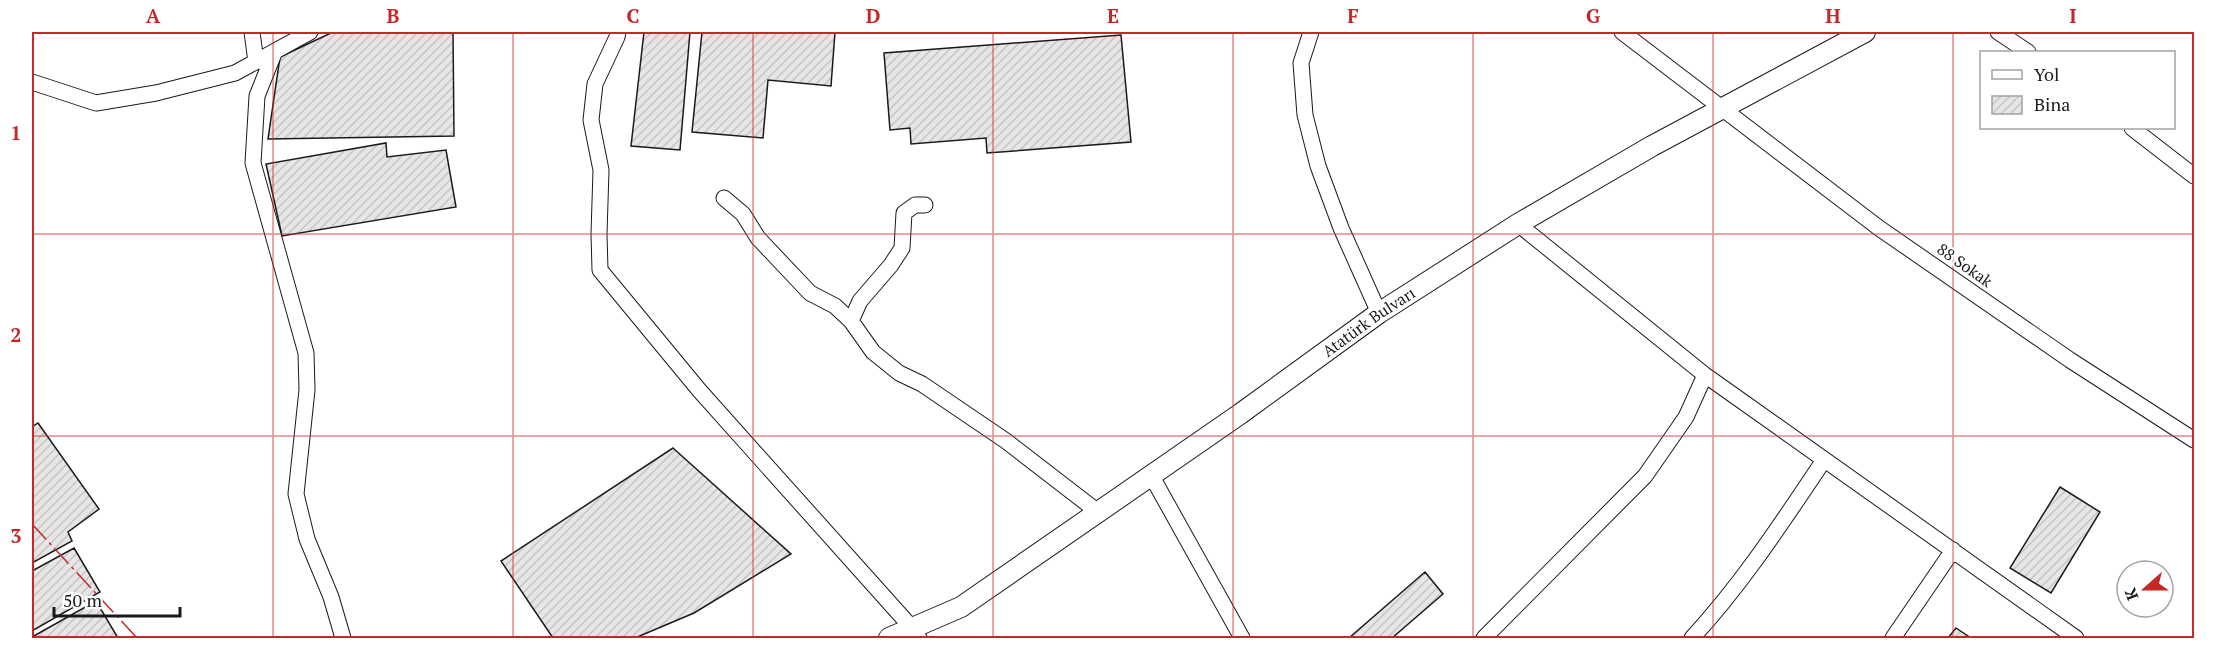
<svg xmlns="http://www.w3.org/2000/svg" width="2226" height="670" font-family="'PT Serif',serif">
<defs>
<pattern id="building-hatch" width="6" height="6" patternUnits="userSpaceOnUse" patternTransform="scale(1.5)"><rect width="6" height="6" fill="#e6e6e6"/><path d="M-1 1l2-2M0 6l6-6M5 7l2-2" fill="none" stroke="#c5c5c5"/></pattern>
</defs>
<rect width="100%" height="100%" fill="#fff"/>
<!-- building -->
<path fill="url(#building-hatch)" stroke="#1a1a1a" stroke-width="1.5" d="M333 32H453L454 136 268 139 280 57Z
M644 32H690L680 150 631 146Z
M702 32H835L831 86 768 80 763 138 692 132Z
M1121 35 1131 142 987 153 986 138 911 144 910 128 890 130 884 53Z
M386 143 387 157 446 150 456 207 282 236 266 164Z
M38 423 99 509 68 532 72 541 32 563V427Z
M673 448 791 554 694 613 635 638H553L501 561Z
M2060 487 2100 512 2051 593 2010 568Z
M74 548 100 592 32 631V571Z
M1425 572 1443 594 1392 638H1349Z
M96 601 118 638H32V637Z
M1956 628 1971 638H1948Z"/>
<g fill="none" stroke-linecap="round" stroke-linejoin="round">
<!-- minor casing -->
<g stroke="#1a1a1a" stroke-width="17">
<path id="minor" d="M252 32 256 62
M618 32 617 37 595 84 591 120 601 170 599 234 600 270 699 390 912 628 919 638
M1311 32 1301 63 1305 115 1318 166 1341 228 1379 313
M1622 32 1879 228 2070 360 2194 440
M1998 32 2028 52
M275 51 257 96 253 163 306 353 307 390 296 494 307 539 331 597 343 638
M32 82 96 103 156 93 235 73 310 32
M2132 128 2194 176
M724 198 743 214 758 238 810 293 835 306 851 321 873 352 899 373 922 384 1006 441 1098 512
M1518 224 1705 375 2076 638
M851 321 860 301 891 265 902 248 904 213 915 205H925
M1151 475 1242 638
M1484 638 1645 476 1686 417 1705 375
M1692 638C1742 584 1783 521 1824 460
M1893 638 1953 550"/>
</g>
<!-- tertiary casing -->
<g stroke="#1a1a1a" stroke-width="22">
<g id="tertiary">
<path id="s1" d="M889 638 961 607 1240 414 1379 313 1518 224 1652 146 1865 32"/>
</g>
</g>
<!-- minor -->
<use href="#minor" stroke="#fff" stroke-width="15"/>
<!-- tertiary -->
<use href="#tertiary" stroke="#fff" stroke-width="20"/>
<!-- power -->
<path stroke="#c62828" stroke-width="1.5" stroke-dasharray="21 4.5 3 4.5" stroke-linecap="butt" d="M32 524 137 638"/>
</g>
<!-- grid -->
<path fill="none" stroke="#c62828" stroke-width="1.5" stroke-opacity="0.55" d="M273 32V638M513 32V638M753 32V638M993 32V638M1233 32V638M1473 32V638M1713 32V638M1953 32V638M32 234H2194M32 436H2194"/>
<g text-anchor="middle" stroke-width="4.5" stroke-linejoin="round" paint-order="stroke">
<!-- street labels -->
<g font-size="16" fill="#1a1a1a" stroke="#fff">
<text transform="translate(1965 265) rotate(35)" y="6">88 Sokak</text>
<text dy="6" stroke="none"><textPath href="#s1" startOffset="576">Atatürk Bulvarı</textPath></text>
</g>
</g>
<!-- border -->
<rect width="2226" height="670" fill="none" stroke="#ffffff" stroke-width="66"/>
<!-- legend -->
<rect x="1980" y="51" width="195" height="78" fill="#ffffff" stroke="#a3a3a3" stroke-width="1.5"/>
<rect x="1992" y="70" width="30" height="9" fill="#ffffff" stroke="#a3a3a3" stroke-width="1.5"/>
<text x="2034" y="81" font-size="18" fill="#1a1a1a">Yol</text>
<rect x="1992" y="96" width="30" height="18" fill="url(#building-hatch)" stroke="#a3a3a3" stroke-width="1.5"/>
<text x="2034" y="111" font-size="18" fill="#1a1a1a">Bina</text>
<!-- north arrow -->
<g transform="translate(2145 589) rotate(249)"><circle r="28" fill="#ffffff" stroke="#a3a3a3" stroke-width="1.5"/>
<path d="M0-4.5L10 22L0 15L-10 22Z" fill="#c62828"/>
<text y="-9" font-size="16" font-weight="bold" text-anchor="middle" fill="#1a1a1a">K</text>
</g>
<!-- scale -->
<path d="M54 607v9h126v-9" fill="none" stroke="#1a1a1a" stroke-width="3"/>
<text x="63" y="607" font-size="18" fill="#1a1a1a" stroke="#ffffff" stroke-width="4.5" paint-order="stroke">50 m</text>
<rect x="33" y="33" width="2160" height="604" fill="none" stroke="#c62828" stroke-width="2"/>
<g font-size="20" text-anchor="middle" font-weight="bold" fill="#c62828">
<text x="153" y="23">A</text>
<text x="393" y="23">B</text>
<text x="633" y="23">C</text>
<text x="873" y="23">D</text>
<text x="1113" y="23">E</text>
<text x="1353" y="23">F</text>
<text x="1593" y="23">G</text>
<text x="1833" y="23">H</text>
<text x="2073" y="23">I</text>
<text x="16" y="140">1</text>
<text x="16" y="342">2</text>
<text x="16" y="543">3</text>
</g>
</svg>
